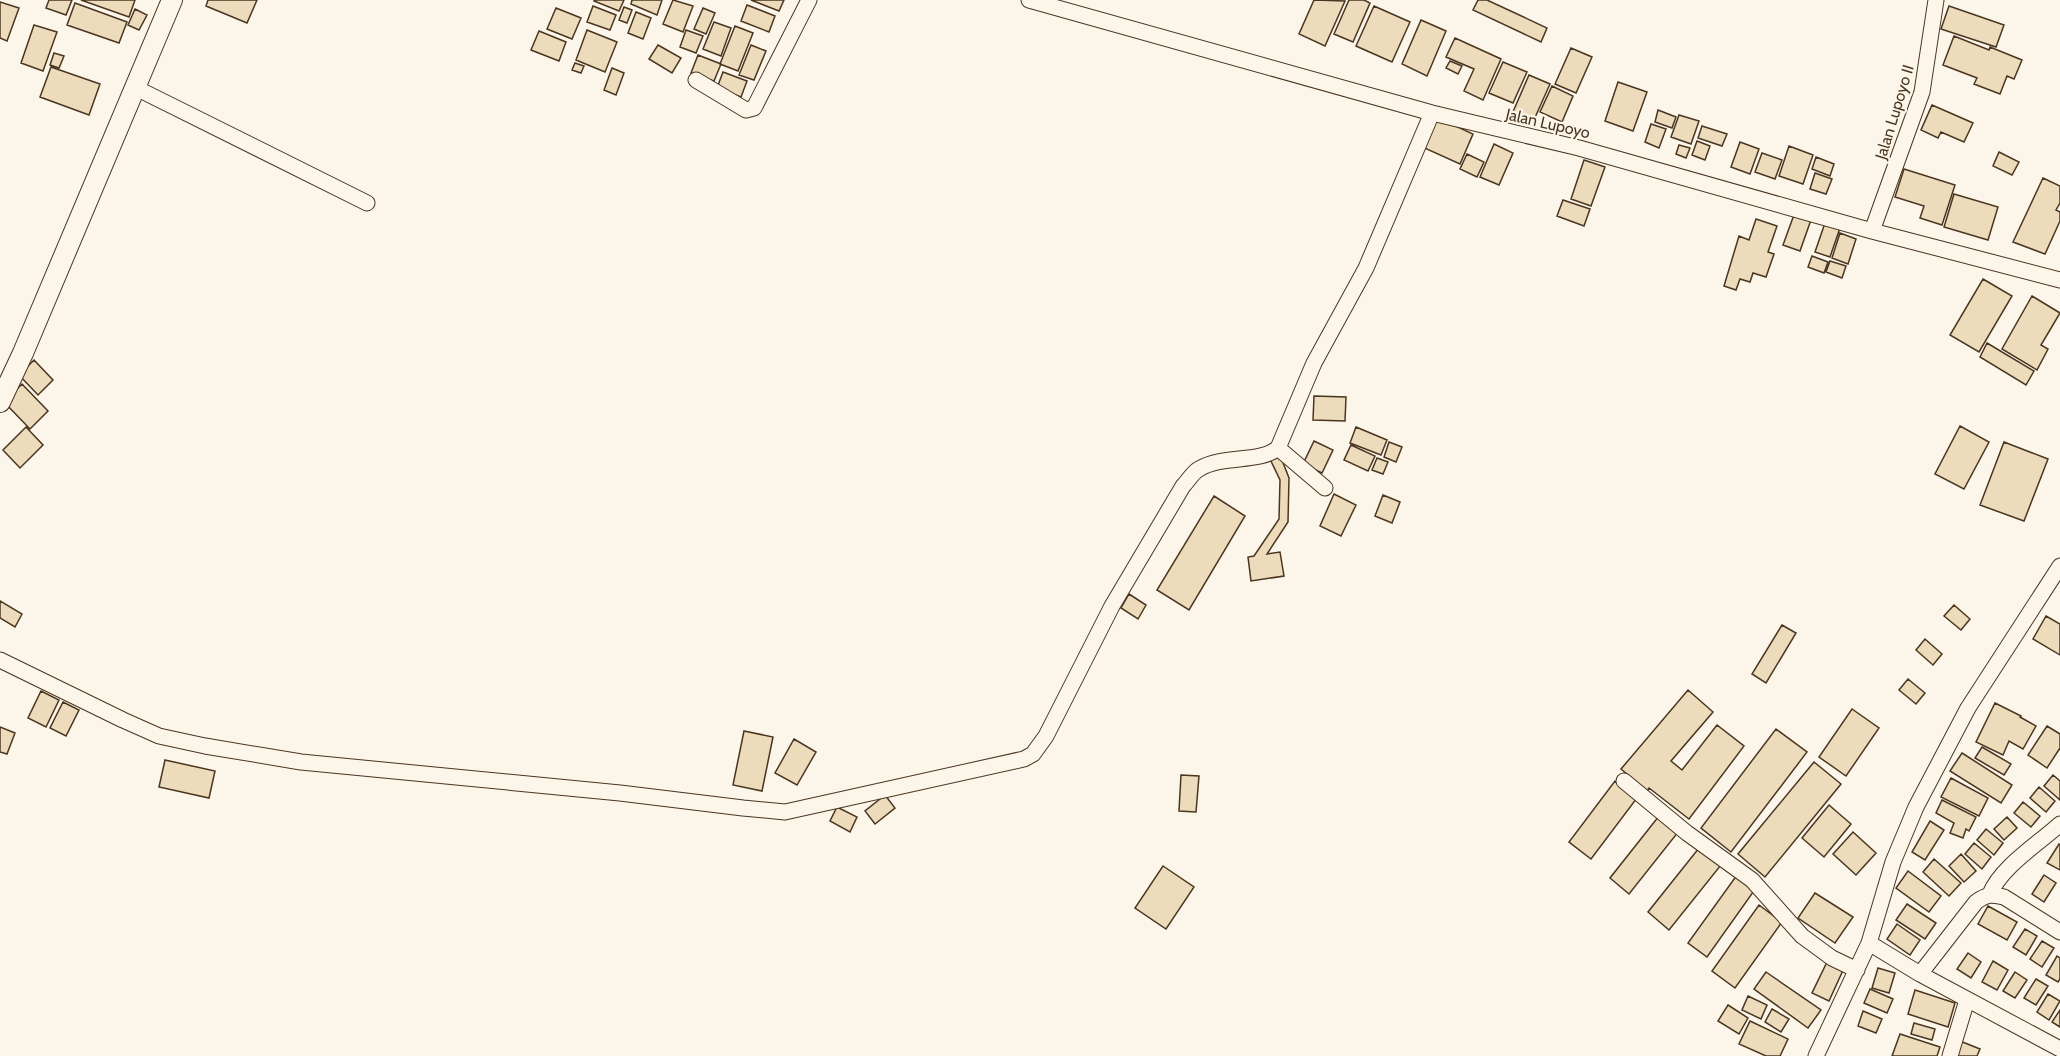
<svg xmlns="http://www.w3.org/2000/svg" width="2060" height="1056" font-family="Cabin,sans-serif">
<rect width="100%" height="100%" fill="#fbf6e9"/>
<!-- building -->
<path fill="#ecdcbc" stroke="#4a3520" stroke-width="1.5" d="M49 0H72L66 15 46 8Z
M81 0H135L129 17Z
M208 0H257L247 23 206 6Z
M595 0H624L619 11 594 1Z
M632 0H662L657 15 631 4Z
M673 0 693 6 683 32 663 24Z
M751 0H784L779 11Z
M1314 0 1345 1 1325 46 1299 34Z
M1349 0H1364L1370 3 1353 42 1334 34Z
M1478 0H1487L1547 28 1541 42 1473 10Z
M0 2 19 8 7 41 0 38Z
M75 3 127 22 119 43 67 25Z
M747 5 775 16 769 32 741 21Z
M593 6 616 15 610 30 587 22Z
M1374 6 1410 22 1392 62 1356 46Z
M1949 6 2004 25 1996 47 1941 29Z
M624 7 632 10 627 23 619 20Z
M556 8 581 18 572 39 547 29Z
M703 8 715 13 706 34 694 29Z
M135 9 147 15 139 30 128 25Z
M636 12 651 18 643 39 628 33Z
M1421 20 1446 31 1427 76 1402 64Z
M714 22 731 28 721 56 703 49Z
M34 25 57 32 43 71 21 63Z
M735 26 753 33 738 71 720 64Z
M587 30 617 42 605 72 576 60Z
M686 30 703 36 696 53 680 47Z
M539 31 566 42 559 61 531 50Z
M1954 36 1989 50 1990 47 2022 60 2014 79 2007 76 2000 94 1974 84 1977 78 1943 65Z
M1455 38 1501 59 1483 100 1464 91 1474 69 1446 57Z
M658 45 681 58 672 73 649 59Z
M751 45 766 51 754 80 739 75Z
M1571 48 1592 57 1576 93 1555 84Z
M54 53 64 56 59 68 50 65Z
M698 55 721 64 714 81 691 73Z
M1450 61 1462 66 1458 74 1446 68Z
M1503 62 1527 72 1513 103 1489 93Z
M575 63 584 66 581 73 572 70Z
M51 67 100 84 89 115 40 97Z
M612 68 624 73 616 95 604 90Z
M723 72 747 81 741 97 717 88Z
M1529 75 1550 84 1533 122 1512 114Z
M1618 82 1647 92 1633 131 1605 121Z
M1552 86 1573 96 1562 122 1540 112Z
M1932 105 1973 123 1964 142 1941 132 1938 138 1921 130Z
M1658 110 1676 117 1672 128 1655 122Z
M1679 115 1699 121 1691 144 1671 137Z
M1434 116 1473 134 1460 164 1420 146Z
M1651 124 1666 129 1659 148 1645 142Z
M1702 126 1727 134 1722 146 1698 138Z
M1697 141 1710 146 1705 160 1692 155Z
M1740 142 1759 149 1750 174 1731 167Z
M1494 144 1513 153 1499 185 1480 177Z
M1679 145 1690 148 1686 158 1676 154Z
M1789 146 1813 155 1803 184 1779 176Z
M1999 152 2019 162 2012 175 1993 166Z
M1762 153 1782 160 1775 179 1755 172Z
M1467 154 1484 162 1477 177 1460 169Z
M1816 157 1834 164 1830 176 1812 169Z
M1584 160 1605 167 1591 206 1571 199Z
M1904 169 1955 185 1942 225 1920 218 1924 206 1895 197Z
M1815 173 1832 179 1826 194 1810 189Z
M2043 178 2060 186V203L2056 210 2060 212V221L2045 254 2013 242Z
M1954 194 1998 207 1988 240 1944 227Z
M1563 200 1590 209 1584 226 1557 216Z
M1795 212 1812 217 1800 251 1783 245Z
M1756 219 1777 226 1768 252 1774 254 1766 277 1753 273 1750 282 1740 279 1736 290 1724 286 1739 236 1749 240Z
M1825 223 1840 228 1830 257 1815 252Z
M1840 233 1856 239 1848 264 1832 258Z
M1812 256 1828 262 1824 273 1808 267Z
M1830 261 1846 266 1842 278 1826 272Z
M1983 279 2012 296 1979 352 1950 335Z
M2032 296 2060 313 2041 345 2048 349 2037 370 2002 349Z
M1987 343 2034 371 2026 385 1980 357Z
M34 360 53 380 38 395 19 375Z
M22 384 48 411 30 429 4 402Z
M1314 396 1346 397 1345 421 1313 420Z
M1960 426 1989 442 1964 489 1935 474Z
M26 427 43 445 20 468 3 450Z
M1356 427 1387 440 1381 455 1350 443Z
M1314 441 1333 450 1322 473 1303 464Z
M1389 442 1402 447 1396 462 1384 457Z
M2004 442 2048 459 2024 521 1980 505Z
M1351 445 1375 456 1368 471 1344 460Z
M1280 455 1289 478 1288 522 1267 554 1280 552 1284 576 1251 581 1248 557 1254 556 1279 519 1280 480 1270 459Z
M1377 458 1388 462 1383 474 1372 470Z
M1334 494 1356 505 1341 536 1320 526Z
M1383 495 1400 502 1392 523 1375 516Z
M1214 496 1245 516 1189 610 1157 590Z
M1129 594 1146 605 1138 619 1121 608Z
M0 601 22 614 15 627 0 618Z
M1954 605 1970 619 1961 630 1944 616Z
M2046 616 2060 624V655L2033 639Z
M1782 625 1796 633 1766 683 1752 674Z
M1925 639 1942 654 1933 665 1916 650Z
M1908 679 1925 693 1916 704 1899 690Z
M1688 690 1713 712 1671 761 1682 770 1717 725 1744 746 1689 819 1649 788 1647 791 1621 769Z
M41 691 59 700 46 727 28 718Z
M63 702 79 710 66 736 50 728Z
M1995 703 2021 716 2020 717 2036 726 2023 749 2009 741 2003 755 1976 742Z
M1852 709 1879 728 1846 776 1819 757Z
M2047 726 2060 734V748L2047 768 2028 755Z
M0 727 15 733 7 754 0 752Z
M1776 729 1807 752 1731 852 1701 828Z
M744 731 773 737 762 791 733 785Z
M794 739 816 752 797 785 775 773Z
M1982 747 2011 764 2004 775 1975 758Z
M1962 753 2012 785 2001 803 1950 771Z
M165 760 215 771 209 798 159 787Z
M1814 762 1841 784 1765 877 1738 854Z
M1181 775 1199 776 1196 812 1179 811Z
M2053 775 2060 781V800L2044 786Z
M1951 778 1988 798 1979 816 1941 797Z
M1615 781 1637 798 1591 859 1569 842Z
M2039 787 2055 801 2046 812 2030 798Z
M885 795 895 808 875 824 865 811Z
M1942 800 1976 817 1969 831 1966 829 1963 838 1950 833 1954 823 1936 813Z
M2023 802 2040 816 2031 827 2014 813Z
M1829 805 1851 824 1824 857 1802 838Z
M837 807 857 817 850 832 830 821Z
M1659 816 1679 831 1629 894 1610 878Z
M2007 817 2017 828 2004 840 1994 829Z
M1930 821 1944 830 1925 860 1912 852Z
M1986 829 2003 843 1994 855 1977 840Z
M1853 832 1876 853 1856 875 1833 854Z
M1974 843 1991 857 1982 869 1965 854Z
M2059 844 2060 845V870L2047 863Z
M1699 848 1721 865 1669 930 1648 912Z
M1961 854 1976 871 1964 882 1949 866Z
M1934 859 1961 883 1949 896 1923 872Z
M1163 866 1194 887 1166 929 1135 908Z
M1908 871 1941 896 1929 912 1896 888Z
M1737 875 1756 888 1707 957 1688 943Z
M2044 875 2056 883 2044 902 2032 894Z
M1815 893 1853 917 1835 943 1798 918Z
M1907 904 1936 923 1925 939 1896 920Z
M1759 905 1782 922 1735 988 1712 971Z
M1988 906 2017 922 2007 940 1978 924Z
M1897 924 1920 940 1910 955 1887 939Z
M2025 929 2037 936 2026 955 2013 947Z
M2042 941 2054 948 2042 967 2030 959Z
M1968 953 1981 962 1971 978 1957 969Z
M2057 956 2060 958V979L2058 982 2046 975Z
M1828 960 1844 968 1829 1001 1812 993Z
M1993 961 2008 970 1997 990 1982 982Z
M1878 968 1895 973 1889 993 1872 988Z
M1766 972 1821 1010 1808 1028 1754 989Z
M2015 972 2027 980 2015 998 2003 991Z
M2036 979 2048 986 2036 1005 2024 998Z
M1870 989 1893 999 1887 1013 1864 1003Z
M1915 990 1955 1003 1948 1027 1908 1014Z
M2048 994 2060 1001 2049 1020 2037 1012Z
M1748 996 1767 1005 1761 1019 1742 1010Z
M1728 1005 1748 1018 1739 1034 1718 1021Z
M1772 1009 1789 1019 1781 1032 1765 1022Z
M2060 1010V1027L2052 1022Z
M1863 1011 1882 1019 1876 1033 1858 1026Z
M1750 1021 1788 1039 1780 1056H1766L1739 1044Z
M1914 1023 1935 1029 1932 1040 1911 1034Z
M1900 1034 1940 1047 1937 1056H1892Z
M1960 1041 1980 1049 1977 1056H1954Z"/>
<g fill="none" stroke-linecap="round" stroke-linejoin="round">
<!-- minor casing -->
<g stroke="#4a3520" stroke-width="17">
<path id="minor" d="M1029 0 1432 113 1579 148 1872 231 2060 280
M696 80 746 110 754 108 809 0
M134 87 367 203
M1872 231 1922 92 1936 0
M1278 448 1325 488
M0 660 123 720 159 736 205 746 301 762 620 793 743 808 785 812 1024 759 1033 754 1046 736 1112 606 1183 486C1188 481 1193 472 1199 469 1224 454 1258 464 1278 448L1314 363 1366 268 1432 113
M1624 781 1687 833 1752 880 1802 936 1832 958 1857 970
M1990 894C2001 867 2038 844 2060 824
M1869 943 1920 974 2060 1049
M1920 974 1976 902C1987 894 1992 894 2004 897L2060 932
M1816 1056 1869 943 1893 862 1916 807 1968 708 2060 566
M1950 1056 1967 1000"/>
</g>
<!-- tertiary casing -->
<g stroke="#4a3520" stroke-width="22">
<path id="tertiary" d="M0 402 23 353 172 0"/>
</g>
<!-- minor -->
<use href="#minor" stroke="#fbf6e9" stroke-width="15"/>
<!-- tertiary -->
<use href="#tertiary" stroke="#fbf6e9" stroke-width="20"/>
</g>
<g text-anchor="middle" stroke-width="4.5" stroke-linejoin="round" paint-order="stroke">
<!-- street labels -->
<g font-size="16" fill="#4a3520" stroke="#fbf6e9">
<text transform="translate(1894 112) rotate(-73)" y="6">Jalan Lupoyo II</text>
<text transform="translate(1548 123) rotate(13)" y="6">Jalan Lupoyo</text>
</g>
</g>
</svg>
